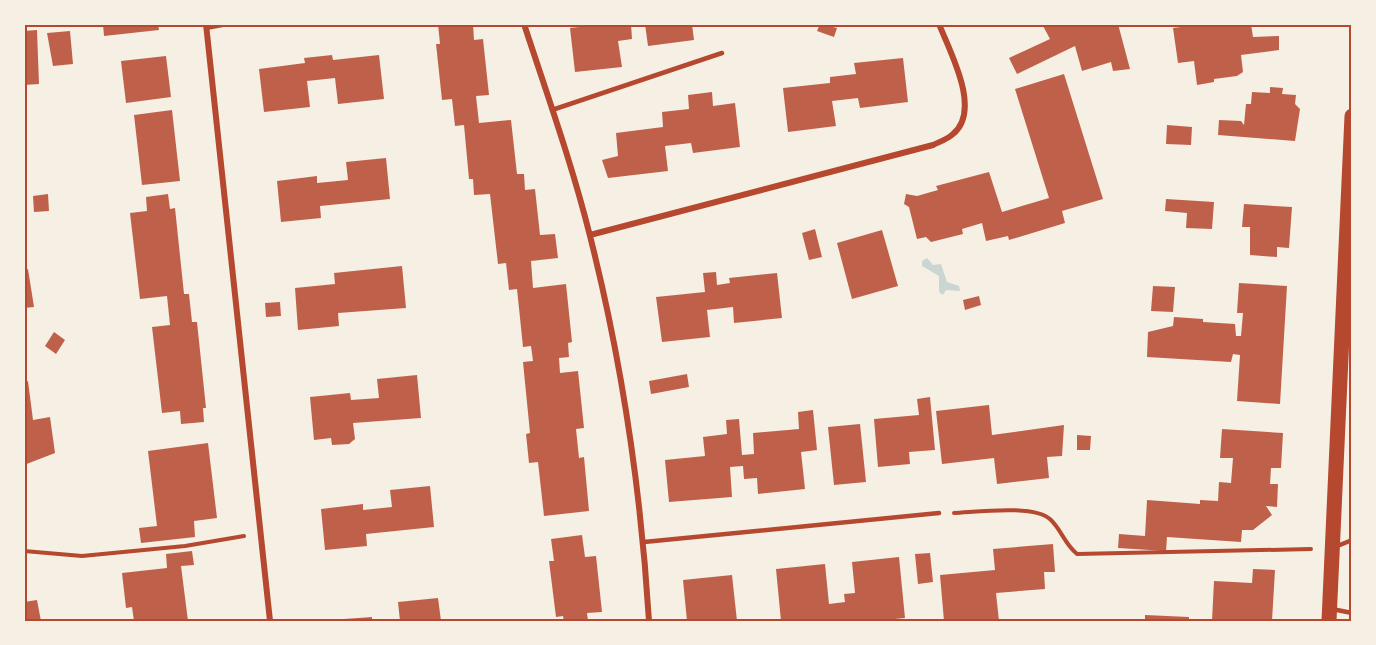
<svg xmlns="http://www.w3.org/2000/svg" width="1376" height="645" font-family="Signika,sans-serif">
<rect width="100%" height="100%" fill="#f6efe4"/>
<!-- water -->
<path fill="#c9d6d2" d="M927 258 933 265 941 264 947 282 959 286 960 291 946 290 943 295 939 292V276L922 266V261Z"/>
<!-- building -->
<path fill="#bf614a" d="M103 24H158L159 30 104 36Z
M438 24H473L474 40 483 39 489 95 476 96 479 123 511 120 517 174H524L525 190 535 189 540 235 555 234 558 258 531 261 533 288 566 284 572 342 568 343 569 357 559 358 560 373 578 371 584 428 576 429 579 458 584 457 589 511 544 516 538 462 529 463 526 434 530 433 523 362 533 361 531 346 523 347 517 289 509 290 506 263 498 264 490 194 474 195 473 179H469L464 125 455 126 452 99 442 100 436 44H440Z
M605 24H631L632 39 618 41 622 67 575 72 570 28Z
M645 24H692L694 40 648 46Z
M820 24 837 28 834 37 817 31Z
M1042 24H1118L1130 69 1113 71 1111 62 1082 71 1075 46 1017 74 1009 58 1050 39Z
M1203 24H1251L1253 37 1279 36V50L1241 55 1243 72 1237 76 1214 79V82L1197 85 1194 61 1178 63 1173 28Z
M37 30 39 84 24 85V31Z
M70 31 73 64 53 66 47 33Z
M332 55 333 60 379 55 384 99 338 104 335 78 307 81 310 107 264 112 259 69 305 63 304 58Z
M166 56 171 97 126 103 121 61Z
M903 58 908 102 860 108 858 98 832 101 836 126 788 132 783 88 830 83V77L856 74 854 63Z
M1064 74 1103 199 1062 211 1065 223 1009 240 1008 236 986 241 982 223 962 229 963 234 931 242 926 237 917 239 909 207 904 204 906 194 917 196 938 190 936 186 989 172 1002 212 1049 198 1015 89Z
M1270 87 1283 88 1282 94 1296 95 1295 104 1300 109 1295 141 1218 135 1219 120 1241 121 1244 125 1246 104H1251L1252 92 1270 93Z
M712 92 713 106 735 103 740 147 693 153 691 143 665 146 668 171 608 178 602 160 618 156 616 133 663 127 662 112 689 109 688 95Z
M172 110 180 181 142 185 134 115Z
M1167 125 1192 127 1191 145 1166 144Z
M386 158 390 199 320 206 321 218 281 222 277 181 317 176V183L348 180 346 162Z
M48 194 49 211 34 212 33 196Z
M168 194 170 209 175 208 184 294H189L192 322H197L206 408H203L204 422 181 424 180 411 162 413 152 327 170 325 167 296 140 299 130 213 147 211 146 197Z
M1166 199 1214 202 1212 229 1186 228 1187 213 1165 211Z
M1244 204 1292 207 1289 248 1277 247V257L1250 255V227H1242Z
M815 229 822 257 809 260 802 233Z
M882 230 898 286 852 299 837 243Z
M402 266 406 308 338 313 339 326 298 330 295 288 335 284 334 273Z
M28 269 34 307 24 308V270Z
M716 272 717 285 730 283 729 278 777 273 782 318 734 323 733 307 707 310 710 337 662 342 656 297 705 292 703 273Z
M1239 283 1287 286 1280 404 1237 401 1240 355 1233 354 1231 362 1147 357 1148 332 1173 326 1174 317 1203 319V322L1235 324 1236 336H1241L1243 313H1237Z
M1153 286 1175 287 1173 312 1151 311Z
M979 296 981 305 965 310 963 300Z
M280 302 281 316 266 317 265 303Z
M54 332 65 340 56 354 45 346Z
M687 374 689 387 651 394 649 381Z
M417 375 421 418 353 423 355 439 349 444 332 445 331 438 314 440 310 397 350 393 351 400 379 398 377 379Z
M28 381 33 420 50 417 55 453 24 465V382Z
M930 397 935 450 909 452 910 464 878 467 874 419 919 415 917 399Z
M989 405 992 435 1064 425 1062 456 1047 457 1049 478 997 484 994 458 942 464 936 411Z
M813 410 817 450 801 452 805 489 758 494 757 478 744 479 743 466 730 467 732 497 669 502 665 460 705 456 703 437 727 434 726 420 739 419 742 455 754 454 753 433 799 429 798 412Z
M860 424 866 482 834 485 828 427Z
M1222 429 1283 433 1281 468H1271L1270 484H1278L1277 507 1266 506 1272 515 1253 530H1242L1241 542 1167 537 1166 551 1118 548 1119 534 1145 536 1147 500 1200 504V500L1218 501 1219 482 1231 483 1233 458H1220Z
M1077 435 1091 436 1090 450H1077Z
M208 443 217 518 194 521 195 537 141 543 139 528 157 526 148 451Z
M430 486 434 527 366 534 367 546 325 550 321 509 363 504V510L392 507 390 490Z
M582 535 585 557 596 556 602 612 587 613 588 621H564L563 616 556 617 549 561H554L551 539Z
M1053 544 1055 572H1044L1045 589 996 593 999 621H944L940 575 995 570 993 549Z
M192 551 194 565 181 566 188 621H134L132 607 126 608 122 573 167 568 166 554Z
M930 553 933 582 918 584 915 554Z
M899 557 905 618 874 621H781L776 569 825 564 829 604 845 602 844 594 855 593 852 562Z
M1253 569 1275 570 1272 621H1212L1214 581 1252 583Z
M732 575 737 621H687L683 580Z
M438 598 441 621H400L398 602Z
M37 600 41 621H24V602Z
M1145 615 1189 617V621H1145Z
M372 617V621H345L344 619Z"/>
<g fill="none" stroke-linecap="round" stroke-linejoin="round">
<!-- path -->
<path stroke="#b5482f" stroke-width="4" d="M954 513C977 512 1035 504 1051 520 1062 531 1064 543 1077 554L1311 549
M24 551 82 556 185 546 244 536"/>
<!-- service -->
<path stroke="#b5482f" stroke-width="4.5" d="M552 110 722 53
M644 542 939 513
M1335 547 1352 540
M1332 609 1352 613"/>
<!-- minor -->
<path stroke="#b5482f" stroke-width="6" d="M206 24 270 621
M524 24C547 94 572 164 590 236 622 362 641 492 649 621
M207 27 223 24
M590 235 933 145C939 142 948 139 953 134 982 110 950 52 939 24"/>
<!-- primary -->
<path stroke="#b5482f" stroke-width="15" d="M1329 621 1352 116"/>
</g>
<!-- border -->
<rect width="1376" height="645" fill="none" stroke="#f6efe4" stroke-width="51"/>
<rect x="26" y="26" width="1324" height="594" fill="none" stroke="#b5482f" stroke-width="2"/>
</svg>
